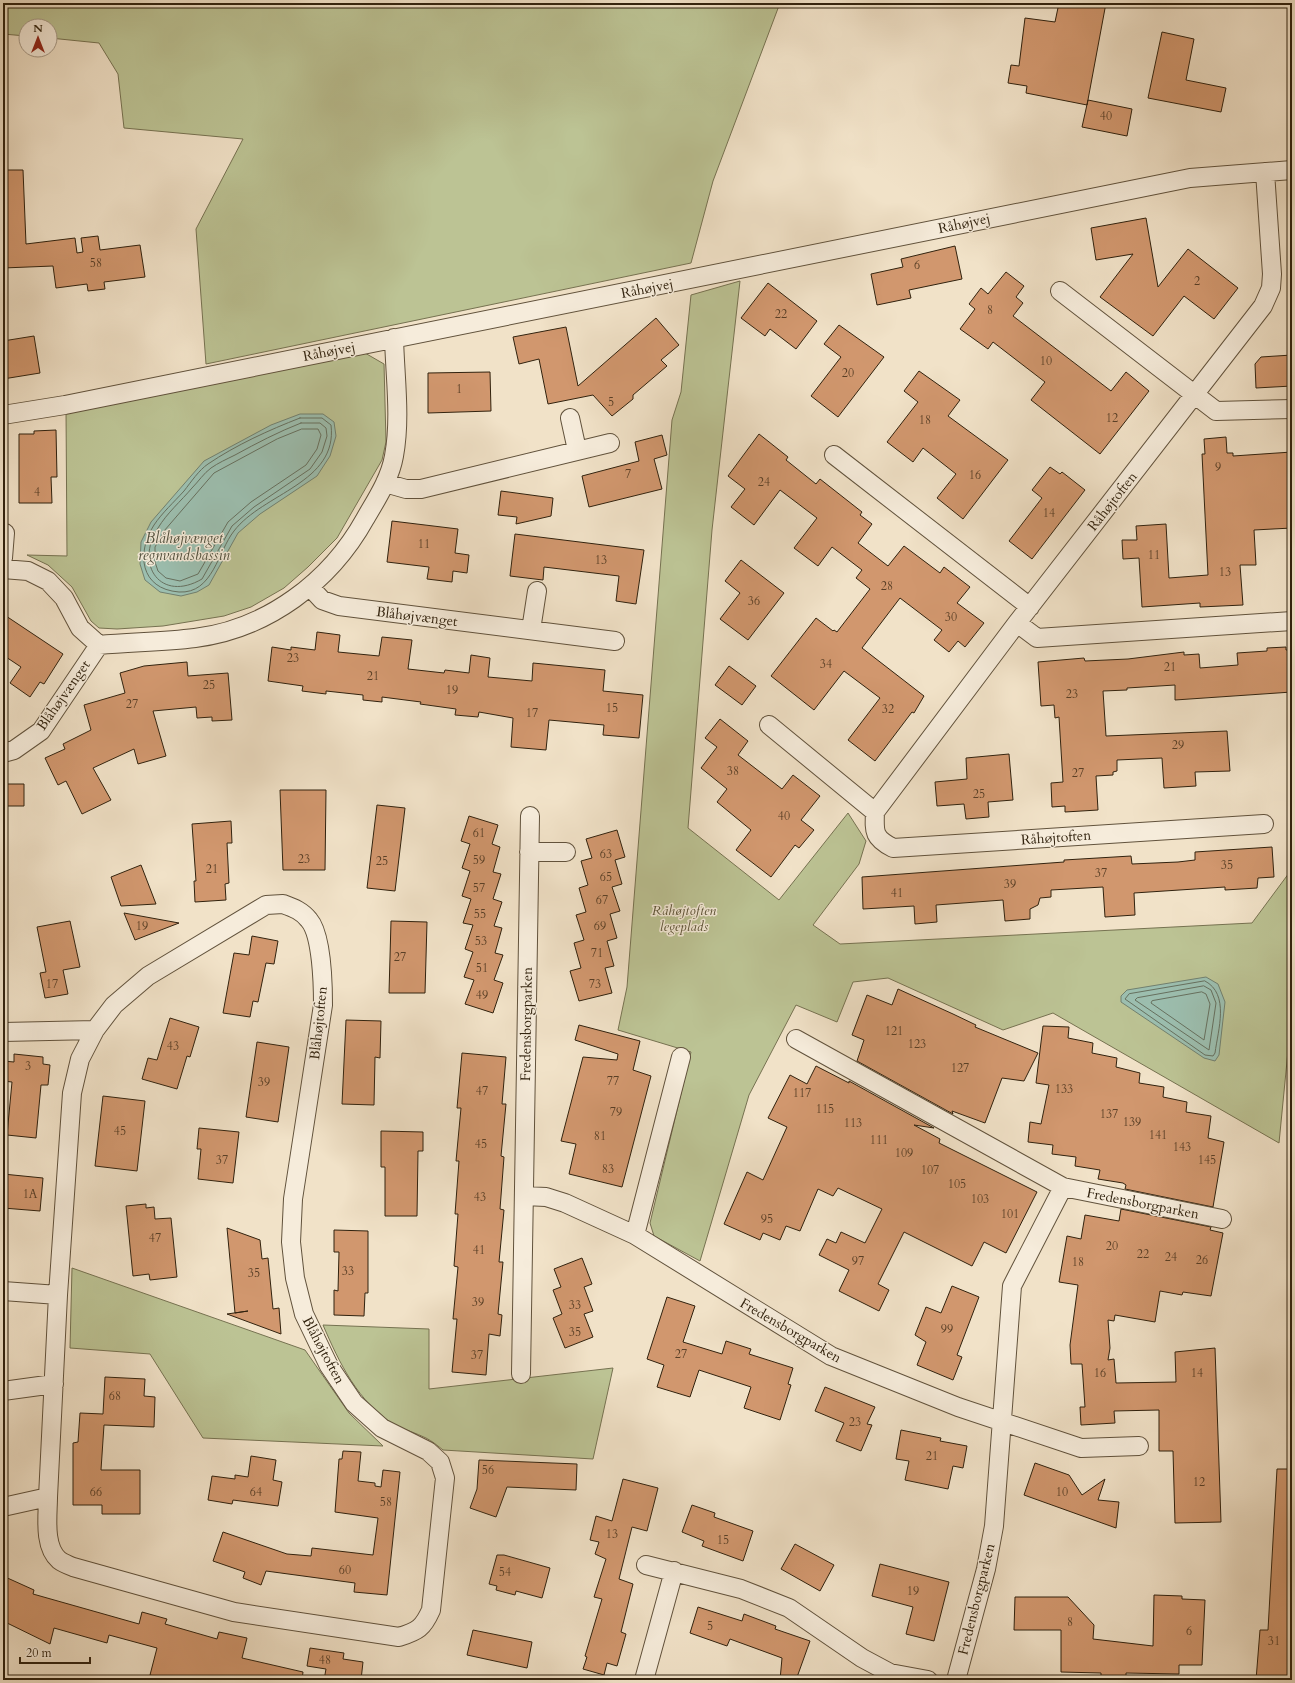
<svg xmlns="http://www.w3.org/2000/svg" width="1295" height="1683" font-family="Cardo,serif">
<rect width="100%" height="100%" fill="#f1e2c8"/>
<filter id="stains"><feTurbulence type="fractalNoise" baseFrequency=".005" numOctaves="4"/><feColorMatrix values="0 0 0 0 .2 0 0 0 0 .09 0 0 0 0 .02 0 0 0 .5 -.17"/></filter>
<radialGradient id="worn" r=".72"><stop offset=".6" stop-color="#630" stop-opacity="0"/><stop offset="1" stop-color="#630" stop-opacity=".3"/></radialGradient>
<!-- green -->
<path fill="#bcc394" stroke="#767251" d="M3 3H780L713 181 691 263 206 364 196 229 243 139 124 128 118 74 99 43 50 38V26H26V36L3 34Z
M740 281 712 530 688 828 779 900 848 813 866 841 859 864 813 925 840 944 1252 923 1292 869V1010L1279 1143 1053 1013 1003 1030 888 978 853 982 837 1022 796 1005 749 1095 700 1261 654 1236 650 1223 691 1052 618 1030 627 987 672 420 681 392 691 295Z
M365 353 384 364 386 442 382 460 337 538 308 567 284 588 251 607 224 616 163 626 117 629 99 628 91 621 72 587 48 565 27 555 67 556 66 410Z
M72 1268 305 1350 349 1413 383 1446 203 1438 150 1354 70 1348Z
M323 1325 429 1329V1389L613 1368 593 1459 443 1450C438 1446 432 1441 426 1438 416 1433 405 1430 395 1425 358 1403 339 1362 323 1325Z"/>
<!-- water -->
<path fill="#9cbfb0" stroke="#71806f" d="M300 414H323L334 422 336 436 330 456 317 476 260 514 238 533 209 585 197 592 181 596 160 592 145 580 140 564 141 542 151 522 204 461 271 425Z
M1206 977 1218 984 1225 1002 1219 1055 1215 1061 1204 1058 1121 1002V996L1127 990Z"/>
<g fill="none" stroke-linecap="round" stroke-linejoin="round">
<!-- shore -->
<path stroke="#66705f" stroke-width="1" d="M300 418H322L331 425C338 483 263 493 234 531 218 551 213 594 179 592 140 589 136 553 154 525 162 513 174 502 184 491 191 482 199 470 208 464 236 445 269 430 300 418Z
M301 423H320L326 428 327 436 322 452 310 469 254 507 232 526 202 579C161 603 134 565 158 528 167 513 181 501 192 488 198 482 204 473 211 468 218 463 227 459 235 455 257 443 278 432 301 423Z
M302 429H318L321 435 317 449 306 465 251 502 228 522 198 574 180 581 166 578 158 571 155 562V547L164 531 214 473 277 439Z
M1205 981C1230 994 1218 1030 1215 1053L1213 1056 1205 1055 1125 999 1129 994Z
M1204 986 1211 990 1216 1003 1209 1050 1135 1000 1137 998Z
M1202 992 1206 994 1210 1004 1204 1040 1151 1003 1152 1001Z"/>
</g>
<!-- building -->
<path fill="#d1976e" stroke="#31220e" d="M1059 3H1106L1087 105 1026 93 1027 86 1008 83 1011 65 1019 66 1025 18 1055 22Z
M1162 32 1194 39 1186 80 1226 88 1221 112 1148 98Z
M1088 100 1132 109 1127 136 1082 127Z
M3 170H23L26 244 75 238 77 253 83 252 81 238 98 236 100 250 140 245 145 277 104 282 105 289 88 291 87 284 56 288 53 266 3 268Z
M1146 218 1158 287 1188 249 1238 288 1214 319 1184 296 1153 336 1100 297 1133 254 1096 260 1091 228Z
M955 246 962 279 909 290 911 298 877 305 871 274 903 267 901 259Z
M1006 272 1024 286 1016 297 1023 303 1013 316 1111 391 1126 372 1149 391 1100 454 1031 400 1045 382 993 342 988 349 960 329 975 309 969 304 981 288 988 294Z
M768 283 817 321 796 349 770 329 765 336 741 318Z
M656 318 679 345 661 360 667 366 633 395V399L612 416 593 395 548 404 539 359 519 364 513 337 566 327 578 386Z
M839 325 884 357 838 417 811 396 841 357 824 344Z
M34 336 40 373 3 379V341Z
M1292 355V386L1256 388 1255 364 1261 357Z
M919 371 960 400 948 416 1008 460 963 519 937 498 956 474 923 448 913 462 887 442 918 402 904 391Z
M490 372 491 411 428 413V373Z
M56 430 57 477H51L52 503H19V434H34V431Z
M759 434 788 457 786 460 816 484 820 479 862 512 860 515 872 524 858 543 888 566 904 546 940 573 944 567 970 587 957 603 984 623 965 647 958 641 949 652 934 640 942 630 900 598 862 648 924 696 914 713 912 712 875 761 848 740 880 698 844 671 814 710 771 676 816 618 833 631 834 630 837 632 870 589 856 578 862 570 832 547 818 566 794 548 817 518 780 490 754 525 731 507 745 489 728 476Z
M662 435 667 455 654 459 662 489 589 507 582 476 639 461 635 442Z
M1226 437 1227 453H1233V456L1292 452V528L1254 530 1256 565H1240L1243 605 1200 607V603L1142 607 1139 558 1123 559 1122 540H1137L1136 526 1166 524 1169 578 1208 575 1202 454H1205L1204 439Z
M1050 467 1060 474 1062 472 1085 490 1032 559 1009 541 1042 498 1032 490Z
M501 491 553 498 551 516 516 524 517 517 498 515Z
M392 521 458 529 455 553 469 555 467 573 453 571 452 582 427 579 429 567 387 562Z
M515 534 644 550 636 604 616 601 619 576 544 567 543 580 510 576Z
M741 560 784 593 748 640 720 619 740 593 725 581Z
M3 614 63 654 44 684 40 682 30 697 10 683 21 667 3 655Z
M317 632 340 635 338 652 379 656 382 637 412 640 408 669 444 673 445 670 469 673 471 655 490 658 488 677 532 681 533 663 605 670 603 691 643 695 639 738 603 735 604 725 549 720 546 750 511 747 513 718 479 712 478 717 455 715 456 709 420 704 421 702 382 697V702L363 700V695L326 691V694L302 691 303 686 268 681 272 647 291 650V647L315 650Z
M1286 647V650H1292V692L1175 700V685L1127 688V690L1103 691 1106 736 1227 731 1230 771 1195 772 1196 786 1164 788 1162 758 1117 760V771L1113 772V775L1096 776 1098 810 1065 812V806L1052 807 1051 783 1063 782 1059 717 1055 718 1054 705 1041 706 1038 662 1084 658 1085 661 1128 659 1184 652V655L1199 654 1200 668 1238 665 1237 653 1267 651V648Z
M187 662 188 676 228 673 232 720 212 721V717L197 718 196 707 153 711 166 756 138 764 134 749 93 768 111 800 82 814 66 781 58 785 45 758 65 749 63 744 91 730 84 705 125 693 120 673 144 666Z
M729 666 756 686 742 705 715 685Z
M720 719 748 741 738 755 782 789 793 775 820 796 801 820 814 830 799 848 795 845 771 877 736 850 751 830 717 802 727 789 701 768 717 747 705 738Z
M1009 754 1013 800 988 802 989 817 966 819 964 804 937 806 935 782 967 779 966 758Z
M3 784H24V806H3Z
M280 790H326L325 870H283Z
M377 805 405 808 395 891 367 888Z
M469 816 498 825 492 844 500 847 493 872 501 874 493 899 502 902 494 926 502 928 495 953 503 955 494 980 503 983 493 1013 465 1004 474 980 464 977 473 952 465 949 473 925 463 923 471 899 462 896 470 871 462 868 470 844 461 841Z
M231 821 232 843H227L229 883 225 884 226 900 195 902 194 881H196L192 824Z
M617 830 625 857 615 860 622 884 612 887 620 911 610 914 617 938 607 941 614 966 605 968 612 993 579 1001 570 971 581 968 574 943 584 940 576 915 586 912 579 888 588 885 581 861 592 858 586 839Z
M1272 847 1274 877 1258 878 1257 888 1225 890V887L1134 893 1135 915 1105 917 1103 887 1051 890V897L1040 898 1038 905 1030 909V919L1005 921 1003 900 936 905 937 922 915 924 914 906 863 909 862 877 1064 862V860L1131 856 1132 864 1178 862 1195 860V852Z
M141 865 156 904 121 906 111 877Z
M124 913 179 923 135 940Z
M70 921 80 967 63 970 68 994 45 998 40 973 46 972 37 927Z
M391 921 427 922 425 993H389Z
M252 936 278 941 274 964 266 963 258 1002 253 1001 250 1017 223 1013 234 953 249 955Z
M898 989 953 1014 976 1025 975 1027 1038 1053 1024 1081 1002 1078 985 1123 952 1111 953 1114 857 1061 864 1040 852 1035 867 995 892 1005Z
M170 1018 199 1027 190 1057 187 1056 177 1089 142 1079 148 1058 157 1060Z
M346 1020 381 1021 380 1058 375 1057 374 1105 342 1104Z
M579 1025 640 1041 633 1070 651 1076 622 1187 569 1174 576 1144 561 1141 583 1057 617 1060 618 1054 575 1040Z
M1043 1026 1069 1027 1068 1038 1093 1043 1092 1053 1117 1058 1116 1067 1140 1073 1139 1083 1164 1087 1163 1097 1187 1102 1186 1112 1211 1116 1208 1138 1224 1142 1213 1207 1125 1189 1126 1185 1123 1183 1098 1179 1100 1170 1075 1166 1076 1157 1052 1154 1053 1145 1028 1142 1030 1122 1041 1124 1049 1085 1036 1083Z
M257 1042 289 1047 278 1122 246 1117Z
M462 1053 506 1057 502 1104H506L501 1156 504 1157 500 1209 504 1210 499 1262H503L498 1314 502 1315 500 1336 489 1334 486 1375 452 1372 457 1319H453L458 1267 454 1266 458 1214H455L459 1161H456L461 1108H457Z
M14 1054 43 1057V1064L50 1065 48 1085H41L36 1138 7 1135 12 1082 3 1081V1061L14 1062Z
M816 1066 849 1083V1081L934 1128 914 1125 940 1139 939 1143 1037 1192 1006 1253 984 1242 972 1266 904 1232 878 1284 889 1290 879 1311 839 1291 849 1270 819 1255 827 1239 836 1243 841 1232 865 1243 882 1209 838 1188 833 1196 818 1189 800 1231 786 1226 780 1240 763 1233 760 1240 724 1224 747 1172 763 1180 787 1127 768 1118 790 1075 807 1084Z
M103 1096 145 1101 137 1171 95 1166Z
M199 1128 239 1132 233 1183 198 1179 201 1149H197Z
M381 1131 423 1132V1151H418L417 1216H385V1167H381Z
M3 1174 43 1178 40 1211 3 1208Z
M146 1204V1208L154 1207 155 1219 171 1218 177 1277 150 1280 149 1274 133 1276 126 1206Z
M1121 1209 1211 1227 1210 1230 1223 1233 1211 1296 1183 1292 1182 1295 1160 1291 1155 1322 1115 1315 1114 1321 1108 1320 1110 1348 1108 1360 1114 1359 1116 1383 1176 1382 1175 1352 1215 1348 1221 1522 1175 1523 1173 1451H1159V1410L1114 1411 1115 1423 1081 1425 1080 1407H1085L1082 1364H1071L1070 1345 1078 1285 1059 1282 1067 1236 1081 1239 1085 1215 1119 1221Z
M227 1228 260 1240 262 1259 268 1258 273 1309 279 1308 281 1334 227 1314 248 1311 235 1313Z
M334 1230 368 1231V1293H365L364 1316 334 1315V1290L338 1291 339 1252H334Z
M582 1258 592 1284 584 1287 593 1311 584 1314 593 1337 565 1348 553 1318 562 1314 553 1290 561 1287 554 1269Z
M952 1286 979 1297 957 1355 962 1357 953 1380 917 1365 926 1342 915 1335 926 1307 941 1313Z
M667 1297 695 1306 683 1342 722 1354 726 1341 751 1349 749 1354 793 1368 788 1384 791 1385 780 1420 744 1408 751 1387 699 1370 690 1397 657 1387 664 1365 647 1359Z
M105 1377 145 1379 144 1396 155 1397 154 1427 104 1425 101 1470H140V1514H102V1505H73V1443L78 1442 80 1413 103 1414Z
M825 1387 875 1407 867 1424 872 1425 861 1451 836 1441 844 1423 815 1411Z
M901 1430 941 1438 940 1441 967 1446 963 1468 953 1466 948 1489 905 1480 909 1461 896 1459Z
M343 1451 361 1452 358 1481 375 1483V1486L381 1487 383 1470 400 1472 387 1595 354 1592 355 1583 266 1571 261 1585 243 1578 245 1572 213 1561 223 1532 287 1554 311 1556 312 1548 373 1555 378 1518 335 1512 339 1459H342Z
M251 1456 276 1460 273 1480 282 1482 278 1506 233 1500 232 1504 208 1500 212 1476 235 1479V1475L248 1477Z
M479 1460 577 1464 576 1490 507 1487 496 1517 470 1508 477 1489Z
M1035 1463 1069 1475 1082 1495 1105 1479 1098 1500 1119 1502 1116 1528 1024 1495Z
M1277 1469H1292V1628L1289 1680H1256L1260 1630H1268Z
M623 1479 658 1488 647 1531 632 1527 619 1579 633 1584 621 1632 626 1634 617 1666 607 1663 604 1675 583 1669 587 1657 585 1656 602 1599 594 1597 606 1559 595 1554 599 1542 590 1540 596 1516 612 1521Z
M692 1505 715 1513 714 1517 753 1531 743 1561 702 1546 704 1541 682 1532Z
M795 1544 834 1565 820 1591 781 1569Z
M497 1555H504L550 1568 542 1598 516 1591 515 1595 496 1590 497 1586 489 1584Z
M880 1564 949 1582 934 1641 906 1634 913 1607 872 1596Z
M3 1576 34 1590 33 1594 139 1624 142 1612 167 1619 165 1624 217 1639 219 1632 247 1638 242 1658 303 1672 302 1680H169L150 1675 157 1648 109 1635 107 1643 54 1628 50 1644 3 1621Z
M1154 1595 1182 1596V1599L1205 1600 1202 1665H1179V1674L1126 1673V1679L1101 1676V1673L1061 1672V1630H1014L1015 1597H1068L1094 1625 1093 1639 1153 1646Z
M698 1607 742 1621 744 1614 776 1626 775 1629 810 1641 796 1680H780L782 1658 730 1639 727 1646 690 1633Z
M473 1630 532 1642 527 1668 467 1655Z
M310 1648 344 1653 343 1659 363 1662 361 1680H324L326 1669 307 1666Z"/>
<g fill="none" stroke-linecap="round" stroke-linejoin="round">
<!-- minor casing -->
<g stroke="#61523c" stroke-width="20">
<path id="minor" d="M1060 291 1216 411 1292 409
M3 415 65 405 1190 178 1292 170
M570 418 577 450
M834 455 1030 607
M385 483 406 489H421L610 443
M3 558 5 533
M3 569 28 571 48 581 64 598 80 628 99 645
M310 587 322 600 339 606 615 641
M1017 623 1037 638 1292 621
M531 630 537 591
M769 725 875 812
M3 753 14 750 41 731 99 645C131 642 163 642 195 638 267 629 330 582 365 519 376 500 390 479 394 456 401 418 395 377 394 338
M1264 824 893 848C874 838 874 833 875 812L1017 623 1263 306 1271 288 1272 274 1265 172
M529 852H566
M283 904C294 908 302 911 309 920 322 935 323 985 323 1005L293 1199 291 1242 295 1278 304 1314 329 1366 354 1403 382 1428 428 1451 440 1462 445 1478 431 1610C423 1628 418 1631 399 1637L234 1612 73 1567C68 1565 63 1563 59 1560 43 1546 48 1515 48 1497L58 1295 72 1093 80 1059 95 1030 114 1005 148 976 266 905Z
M3 1032 95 1030
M796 1039 1063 1187 1222 1219
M524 1196 546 1197 565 1203 635 1235 831 1356 958 1407 1081 1448 1139 1446
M635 1235 681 1057
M3 1291 58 1295
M521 1374 530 816
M3 1391 54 1384
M3 1507 48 1497
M646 1565 741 1589 789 1608 862 1658 890 1673 928 1680
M644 1680 674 1571
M956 1680 986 1569 994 1526 1012 1286 1063 1187"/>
</g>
<!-- minor -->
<use href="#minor" stroke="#f6ecdb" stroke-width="18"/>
</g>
<g text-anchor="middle" stroke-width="3" stroke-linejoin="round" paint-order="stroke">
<!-- number labels -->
<g font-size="12" fill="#593f26">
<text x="1106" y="120">40</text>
<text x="96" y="267">58</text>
<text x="917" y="269">6</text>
<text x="1197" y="285">2</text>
<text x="990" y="314">8</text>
<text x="781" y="318">22</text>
<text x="1046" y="365">10</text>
<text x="848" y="377">20</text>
<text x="459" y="393">1</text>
<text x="611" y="406">5</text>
<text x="1112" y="422">12</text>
<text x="925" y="424">18</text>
<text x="1218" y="471">9</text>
<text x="628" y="478">7</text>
<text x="975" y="479">16</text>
<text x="764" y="486">24</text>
<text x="37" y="496">4</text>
<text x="1049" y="517">14</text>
<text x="424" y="548">11</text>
<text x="1154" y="559">11</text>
<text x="601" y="564">13</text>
<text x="1225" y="576">13</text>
<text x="887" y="590">28</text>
<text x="754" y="605">36</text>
<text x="951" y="621">30</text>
<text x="293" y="662">23</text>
<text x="826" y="668">34</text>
<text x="1170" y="671">21</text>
<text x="373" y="680">21</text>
<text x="209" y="689">25</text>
<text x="452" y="694">19</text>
<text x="1072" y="698">23</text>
<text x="132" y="708">27</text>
<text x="612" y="712">15</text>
<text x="888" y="713">32</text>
<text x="532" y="717">17</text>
<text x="1178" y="749">29</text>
<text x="733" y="775">38</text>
<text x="1078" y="777">27</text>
<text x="979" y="798">25</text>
<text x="784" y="820">40</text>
<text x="479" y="837">61</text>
<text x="606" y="858">63</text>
<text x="304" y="863">23</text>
<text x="479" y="864">59</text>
<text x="382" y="865">25</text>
<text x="1227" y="869">35</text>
<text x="212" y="873">21</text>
<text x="1101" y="877">37</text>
<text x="606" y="881">65</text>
<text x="1010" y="888">39</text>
<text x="479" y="892">57</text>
<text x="897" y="897">41</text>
<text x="602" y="904">67</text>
<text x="480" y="918">55</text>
<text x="142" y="930">19</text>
<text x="600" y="930">69</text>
<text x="481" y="945">53</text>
<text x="597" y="957">71</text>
<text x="400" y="961">27</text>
<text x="482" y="972">51</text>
<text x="52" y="988">17</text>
<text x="595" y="988">73</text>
<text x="482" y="999">49</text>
<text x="894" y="1035">121</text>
<text x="917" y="1048">123</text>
<text x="173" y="1050">43</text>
<text x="28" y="1070">3</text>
<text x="960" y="1072">127</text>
<text x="613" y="1085">77</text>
<text x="264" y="1086">39</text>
<text x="1064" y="1093">133</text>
<text x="482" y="1095">47</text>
<text x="802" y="1097">117</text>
<text x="825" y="1113">115</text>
<text x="616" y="1116">79</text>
<text x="1109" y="1118">137</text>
<text x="1132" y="1126">139</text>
<text x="853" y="1127">113</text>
<text x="120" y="1135">45</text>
<text x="1158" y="1139">141</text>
<text x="600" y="1140">81</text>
<text x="879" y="1144">111</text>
<text x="481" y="1148">45</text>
<text x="1182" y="1151">143</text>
<text x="904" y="1157">109</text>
<text x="222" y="1164">37</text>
<text x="1207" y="1164">145</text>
<text x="608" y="1173">83</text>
<text x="930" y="1174">107</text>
<text x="957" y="1188">105</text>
<text x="30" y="1198">1A</text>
<text x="480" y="1201">43</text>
<text x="980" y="1203">103</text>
<text x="1010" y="1218">101</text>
<text x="767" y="1223">95</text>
<text x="155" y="1242">47</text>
<text x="1112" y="1250">20</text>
<text x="479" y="1254">41</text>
<text x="1143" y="1258">22</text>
<text x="1171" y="1261">24</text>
<text x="1202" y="1264">26</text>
<text x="858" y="1265">97</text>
<text x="1078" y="1266">18</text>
<text x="348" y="1275">33</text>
<text x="254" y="1277">35</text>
<text x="478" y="1306">39</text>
<text x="575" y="1309">33</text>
<text x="947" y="1333">99</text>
<text x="575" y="1336">35</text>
<text x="681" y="1358">27</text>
<text x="477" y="1359">37</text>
<text x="1100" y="1377">16</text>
<text x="1197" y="1377">14</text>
<text x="115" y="1400">68</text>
<text x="855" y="1426">23</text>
<text x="932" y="1460">21</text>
<text x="488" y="1474">56</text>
<text x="1199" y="1486">12</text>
<text x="96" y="1496">66</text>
<text x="256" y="1496">64</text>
<text x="1062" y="1496">10</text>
<text x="386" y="1506">58</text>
<text x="612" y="1538">13</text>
<text x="723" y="1544">15</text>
<text x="345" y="1574">60</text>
<text x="505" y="1576">54</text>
<text x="913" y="1595">19</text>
<text x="1070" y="1626">8</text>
<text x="710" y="1630">5</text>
<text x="1189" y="1635">6</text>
<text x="1274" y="1645">31</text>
<text x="325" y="1664">48</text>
</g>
<!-- street labels -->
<g font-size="14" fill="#31220e" stroke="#f6ecdb">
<text transform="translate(964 223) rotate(-12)" y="5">Råhøjvej</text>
<text transform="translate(647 288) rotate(-11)" y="5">Råhøjvej</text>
<text transform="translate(329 351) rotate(-11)" y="5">Råhøjvej</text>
<text transform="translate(1112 501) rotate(-52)" y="5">Råhøjtoften</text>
<text transform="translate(417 616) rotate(7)" y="5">Blåhøjvænget</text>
<text transform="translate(63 695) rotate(-55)" y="5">Blåhøjvænget</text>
<text transform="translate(1056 837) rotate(-4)" y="5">Råhøjtoften</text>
<text transform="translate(318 1023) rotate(-84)" y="5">Blåhøjtoften</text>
<text transform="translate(526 1024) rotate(-89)" y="5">Fredensborgparken</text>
<text transform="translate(1143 1203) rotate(11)" y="5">Fredensborgparken</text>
<text transform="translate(791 1330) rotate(30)" y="5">Fredensborgparken</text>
<text transform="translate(324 1350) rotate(62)" y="5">Blåhøjtoften</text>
<text transform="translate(976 1599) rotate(-76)" y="5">Fredensborgparken</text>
</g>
<!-- park labels -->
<g font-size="14" font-style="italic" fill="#5b5236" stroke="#f6ecdb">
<text x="684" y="915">Råhøjtoften<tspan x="684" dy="16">legeplads</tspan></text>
</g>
<!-- water labels -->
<g font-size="15" font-style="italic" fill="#51513f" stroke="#f6ecdb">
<text x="184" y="543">Blåhøjvænget<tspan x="184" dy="17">regnvandsbassin</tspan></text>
</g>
</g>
<!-- margin -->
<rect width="1295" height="1683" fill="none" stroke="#f1e2c8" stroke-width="16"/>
<rect x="4" y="4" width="1287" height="1675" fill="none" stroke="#31220e" stroke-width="2"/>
<rect x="8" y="8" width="1279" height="1667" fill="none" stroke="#31220e"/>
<!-- north arrow -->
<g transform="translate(38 38)"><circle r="19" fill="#f6ecdb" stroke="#a79b89"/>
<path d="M0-3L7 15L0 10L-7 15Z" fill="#8f2418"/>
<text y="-6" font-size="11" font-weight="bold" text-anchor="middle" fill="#31220e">N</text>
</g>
<!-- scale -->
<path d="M20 1657v6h70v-6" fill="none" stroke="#31220e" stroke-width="2"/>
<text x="26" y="1657" font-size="12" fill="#31220e" stroke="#f6ecdb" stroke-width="3" paint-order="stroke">20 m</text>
<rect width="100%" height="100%" filter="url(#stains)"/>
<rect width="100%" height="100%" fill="url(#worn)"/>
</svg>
